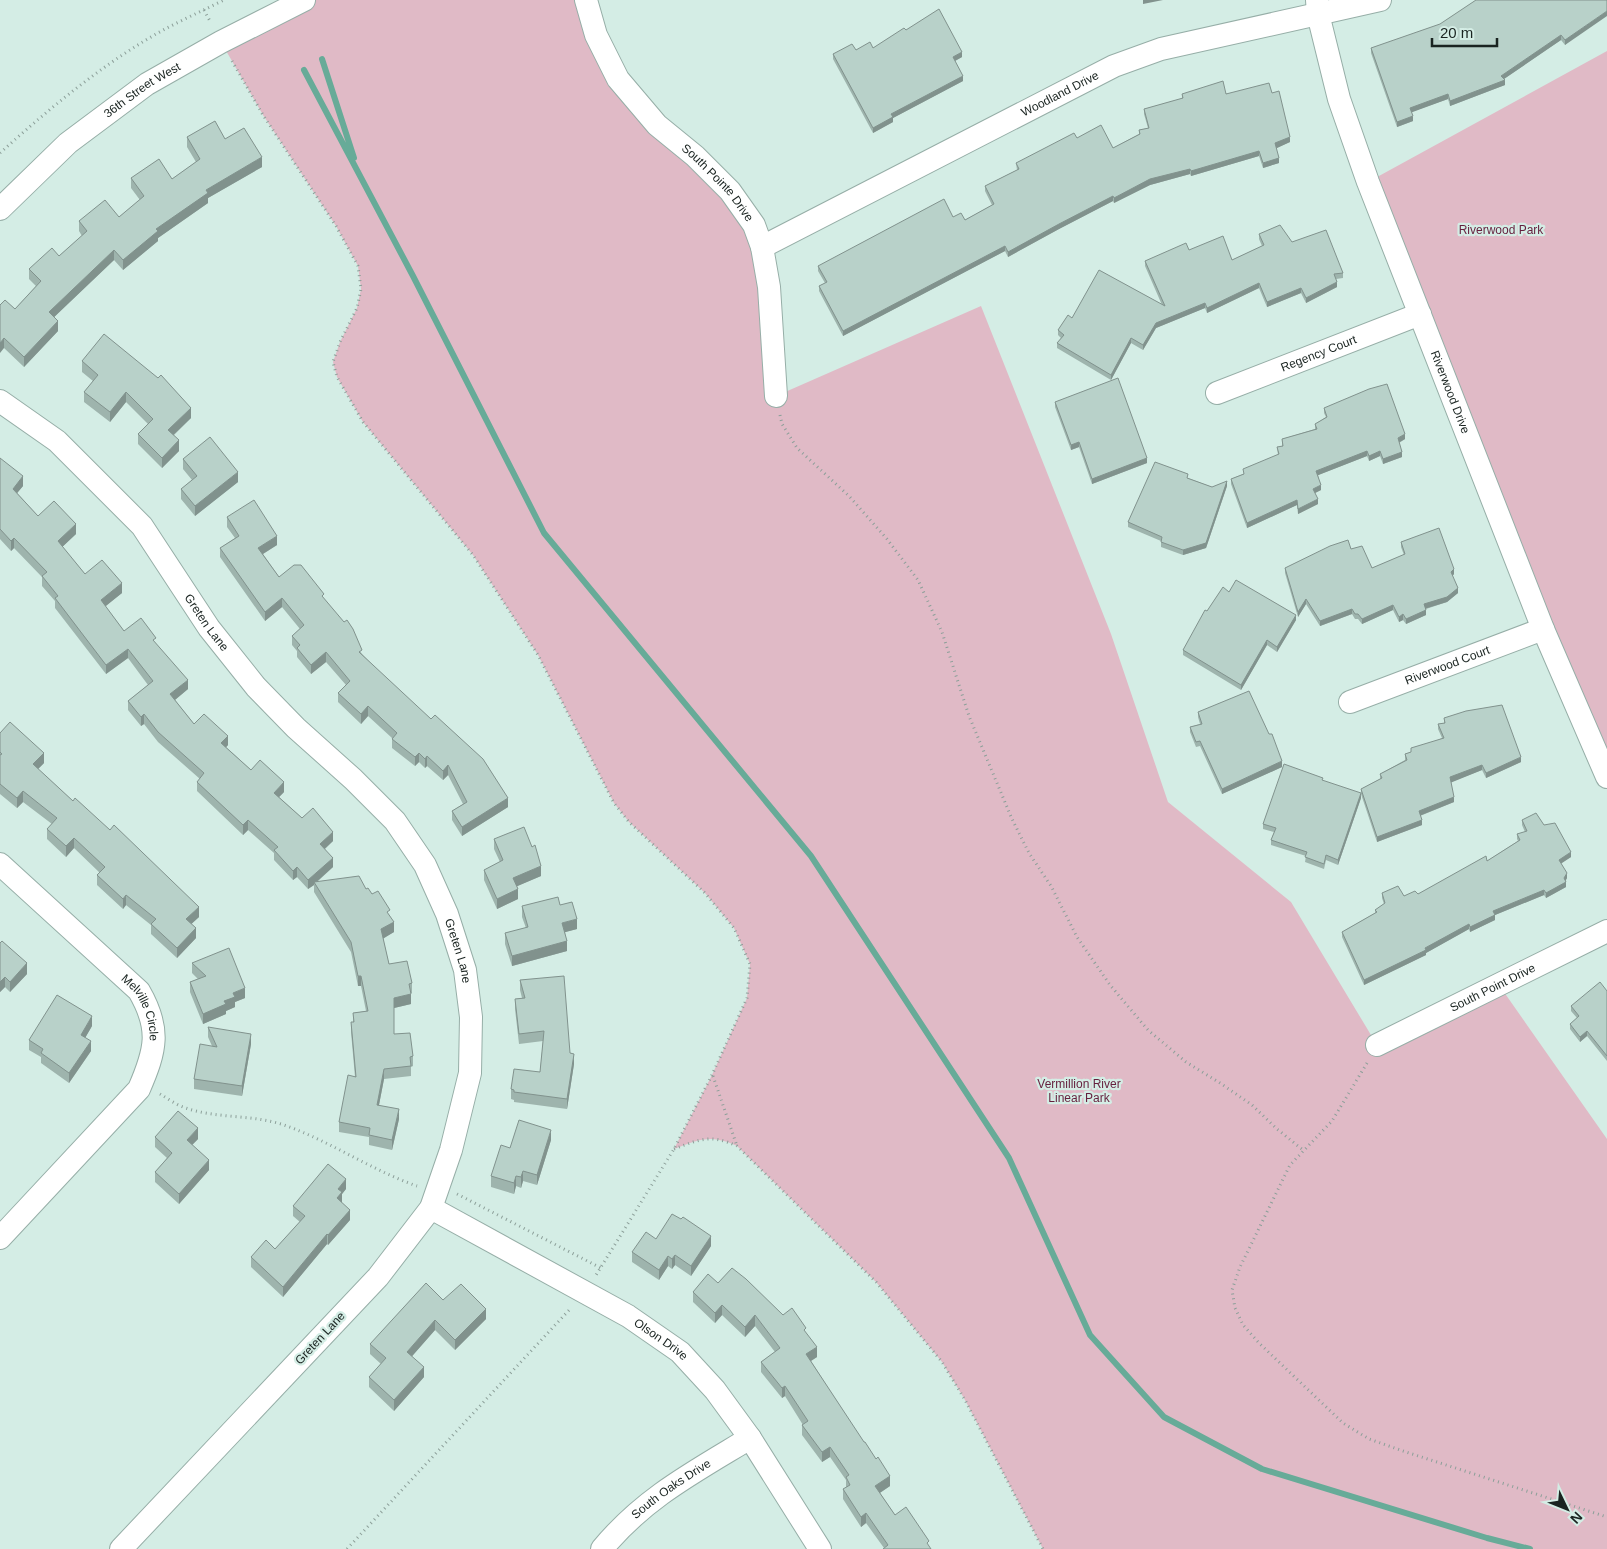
<svg xmlns="http://www.w3.org/2000/svg" width="1607" height="1549" font-family="Helvetica,sans-serif">
<rect width="100%" height="100%" fill="#d4ede5"/>
<!-- green -->
<path fill="#e0bac6" d="M304 0H586L596 35 754 225 776 396 981 306 1111 634 1168 802 1291 902 1377 1045 1499 985 1607 1139V1549H1043L965 1400 942 1362 876 1282 737 1146C711 1134 700 1139 674 1149L712 1075 747 998 750 964 734 928 705 893 629 822 614 803 538 655 473 555 363 422 337 377 333 362 340 342 357 308 361 289 358 266 336 226 263 115 221 42Z
M1607 51V777L1368 182Z"/>
<g fill="none" stroke-linecap="round" stroke-linejoin="round">
<!-- stream -->
<path stroke="#67ab98" stroke-width="6" d="M322 59 354 158
M304 70 413 276 544 533 811 856 1009 1158 1090 1335 1164 1417 1262 1469 1487 1538 1530 1549"/>
<!-- minor casing -->
<g stroke="#96aea7" stroke-width="24">
<g id="minor">
<path id="s1" d="M586 0 596 35 618 79 657 125 695 156 730 191 754 225 762 247 769 287 776 396"/>
<path id="s2" d="M1317 0 1318 14 1339 99 1368 182 1543 629 1607 777"/>
<path id="s3" d="M0 209 68 143 147 84 221 42 304 0"/>
<path id="s4" d="M762 247 1114 66 1161 49 1380 0"/>
<path id="s5" d="M1217 393 1420 314"/>
<path id="s6" d="M0 401 57 441 142 526 209 628 256 687 296 728 353 779 395 821 425 865 447 914 465 970 471 1017 470 1073 451 1150 431 1208 378 1277 121 1549"/>
<path id="s7" d="M1350 702 1543 629"/>
<path id="s8" d="M0 864 139 991C161 1029 156 1050 139 1089L0 1238"/>
<path id="s9" d="M1377 1045 1607 931"/>
<path id="s10" d="M431 1208 628 1316 680 1352 715 1390 750 1438 820 1549"/>
<path id="s11" d="M602 1549C644 1498 694 1472 750 1438"/>
</g>
</g>
<!-- path -->
<path stroke="#8c9f99" stroke-width="3" stroke-dasharray="1 4" stroke-linecap="butt" d="M204 10 211 23
M232 61 263 115 336 226 358 266 361 289 357 308 340 342 333 362 337 377 363 422 473 555 538 655 614 803 629 822 705 893 734 928 750 964 747 998 712 1075 674 1149 596 1275
M0 153C51 107 105 62 165 29 184 19 204 10 224 0
M780 415 782 424 797 448 849 496 887 539 918 580 942 632 969 716 1012 819 1029 853 1051 886 1077 937 1110 985 1148 1030 1186 1062 1220 1083 1252 1105 1277 1129 1303 1150
M1367 1063 1332 1121 1290 1165 1240 1267 1232 1290 1235 1308 1243 1325 1259 1343 1343 1423 1369 1439 1406 1452 1607 1517
M713 1076 737 1146
M160 1094C167 1098 175 1104 183 1107 214 1119 252 1114 284 1125 330 1141 371 1170 417 1186
M674 1149C700 1139 711 1134 737 1146L876 1282 942 1362 965 1400 1043 1549
M457 1194 601 1268
M347 1549 571 1308"/>
<!-- minor -->
<use href="#minor" stroke="#fff" stroke-width="22"/>
</g>
<!-- wall -->
<path fill="#9eb4ad" d="M1607 0 1565 45 1561 40 1504 79 1505 85 1450 106 1448 99 1411 112 1413 121 1397 127 1371 53V48Z
M906 30 962 57 955 61 963 81 893 118V122L873 133 833 59V54L856 50 873 48Z
M1272 93 1290 142 1276 148 1279 163 1263 168 1259 156 1191 176 1190 174 1150 185 1114 203 1113 201 1059 229 1008 257 1005 251 843 336 819 291V286L825 283 818 271V266L953 217 965 220 992 205 985 191V186L1017 170 1016 163 1077 138 1113 148 1139 134V130L1148 128 1144 114V109L1182 99V94Z
M187 137 225 139 262 167 208 198V203L158 238V241L123 270 114 260 54 317 58 331 24 367 4 348 0 305 15 309 36 286 29 279V269L59 256 82 236 79 231V221L119 217 140 200 131 188V178L172 179 196 162 187 147Z
M1259 234 1292 242 1343 273V278L1336 279 1337 287 1306 303 1301 293 1267 307 1259 288 1207 313 1205 308 1156 328 1143 350 1131 343 1111 380 1057 348V343L1061 338 1058 335V330L1072 318 1162 305 1145 266V261L1189 250 1232 260 1262 246 1259 239Z
M82 361 191 418 174 435 179 451 162 468 138 444V434L148 424 126 402 110 422 84 402V392L93 381 82 372Z
M1055 402 1147 463 1092 484 1079 447 1071 450 1055 407Z
M1324 408 1405 439 1399 443 1402 457 1383 464 1380 456 1369 461 1367 456 1318 475 1321 490 1315 493 1318 504 1298 514 1297 505 1247 528 1231 484V479L1243 474 1278 455 1277 447 1282 446V439L1315 429V424L1326 417 1324 413Z
M0 458 23 486 17 493 38 516 76 534 62 547 85 574 122 593 105 606 124 631 156 644 188 689 175 700 194 724 228 745 226 747 251 770 284 792 279 797 302 818 333 841 325 849 333 867 317 882 366 889 372 894 390 916 394 932 383 938 389 964 412 983V993H411V1004L394 1008V1034L413 1056V1066L411 1067V1076L384 1079 379 1105 399 1119 392 1150 369 1145V1137L339 1132V1122L355 1077 351 1032V1022H353V1013L366 1011 361 986H358L351 952 314 892V885L308 889 297 877 293 880 274 860V853L248 830 243 835 197 791V782L200 779 158 742 144 724 141 726 128 710V701L148 685 128 658 106 674 55 608V601L42 586V577L14 548 11 551 0 539Z
M183 459 238 482 195 516 181 499V489L192 480 183 469Z
M1188 478 1212 487 1227 486 1206 548 1183 555 1161 547V541L1128 527V522Z
M227 517 277 545 263 554 279 577 324 599 362 654 508 807 462 836 452 820V811L463 804 448 775 443 780 427 766 425 768 419 762 415 766 392 748V738L368 716 361 724 338 702V693L346 685 326 662 311 674 297 657V651L292 645V636L300 629 282 607 265 621 220 557V548L235 538 227 527Z
M1401 542 1454 574 1452 576 1458 593 1447 602 1426 609V615L1406 624 1403 620 1399 622 1393 610 1362 624 1358 619H1355L1352 614 1320 626 1306 604 1298 617 1285 573V568L1351 549 1372 568 1404 555 1401 547Z
M1229 592 1296 620 1277 652 1267 645 1241 690 1183 655V650L1207 611Z
M1198 712 1282 767 1222 794 1200 746 1196 747 1190 732V727L1200 724 1198 717Z
M1444 718 1521 762 1486 778 1482 770 1451 782 1454 802 1420 816 1422 825 1377 842 1361 794V789L1380 779V774L1405 760V754L1411 752 1442 738 1438 729V724L1444 723Z
M0 733 44 763 38 769 199 917 191 924 196 938 177 958 151 934V925L126 905 123 909 97 885V875L100 873 74 848 66 857 47 839V829L52 824 23 802 17 808 0 794Z
M1323 781 1361 798 1338 865 1326 860 1324 869 1305 862 1306 856 1271 845V840L1274 832 1263 829V824Z
M1522 820 1544 825 1571 857 1561 863 1567 878 1566 880V887L1546 898 1544 895 1495 915V920L1470 932 1469 929 1426 953V955L1364 985 1342 937V932L1375 913V910L1384 904 1382 898V893L1404 896 1418 894 1487 861 1518 841 1517 839V834L1525 832 1522 825Z
M494 839 541 876 517 886 518 899 497 909 484 880V870L500 862 494 849Z
M522 906 577 929 565 932 567 951 512 966 505 944V933L526 928 522 917Z
M0 943 27 974 10 992 5 987 0 992Z
M192 963 245 998 235 1002V1007L226 1011V1014L203 1024 190 992V982L198 979 192 973Z
M520 980 570 1053 574 1064 567 1109 514 1102V1100L511 1099V1089L540 1072 543 1041 519 1044 515 1009V999L522 998 520 990Z
M1607 991V1061L1587 1036 1580 1042 1570 1029V1024L1577 1018 1571 1011V1006Z
M92 1026 85 1038 91 1051 69 1083 41 1063V1057L29 1050V1040Z
M208 1027 251 1044 242 1096 194 1089V1079L212 1046 208 1037Z
M155 1137 198 1139 192 1145 209 1170 179 1204 155 1182V1172L167 1158 155 1147Z
M551 1140 537 1185 523 1181 521 1188 516 1186 514 1194 491 1187V1176L510 1148Z
M346 1189 342 1194V1203L350 1220 328 1245 327 1244 283 1297 251 1267V1257L275 1249 300 1222 293 1216V1206Z
M656 1239 711 1246 691 1276 675 1265 672 1269 668 1266 659 1280 632 1262V1252Z
M718 1283 783 1315 806 1333 817 1357 811 1361 890 1486 880 1493 895 1515 923 1531 884 1548 866 1523 861 1527 843 1499V1489L846 1488V1480L830 1457 822 1462 802 1435V1425H803L785 1396 782 1398 761 1372V1362L775 1352 755 1326 745 1337 722 1315 715 1323 693 1302V1292Z
M443 1300 486 1319 455 1350 435 1330 412 1356 424 1377 394 1411 369 1387V1377L381 1364 370 1354V1344Z"/>
<!-- shaded-wall -->
<path fill="#81928d" d="M1143 0H1163L1143 4Z
M1607 11V16L1565 45V40Z
M1561 35V40L1501 81V76Z
M962 52V57L953 62V57Z
M963 76V81L893 118V122L873 133V128L891 114Z
M1505 80V85L1450 106V101Z
M1448 94V99L1410 113V108Z
M1413 116V121L1397 127V122Z
M1290 137V142L1275 149V143Z
M1259 151V156L1191 176V171Z
M262 157V167L208 198V203L158 238V241L123 270V260L156 229 206 190Z
M1279 158V163L1263 168V163Z
M1190 169V174L1150 185 1114 203V198L1150 179Z
M1113 196V201L1059 229 1008 257V252L1059 224Z
M1005 246V251L843 336V331Z
M114 250V260L49 322V312Z
M1337 282V287L1306 303V298Z
M1259 283V288L1207 313V308Z
M1301 288V293L1267 307V302Z
M1205 303V308L1156 328 1143 350V345L1156 323Z
M58 321V331L24 367V357Z
M4 338V348L0 353V343Z
M1131 338V343L1111 380V375Z
M126 392V402L110 422V412Z
M191 408V418L168 440V430Z
M1405 434V439L1398 443V438Z
M179 440V451L162 468V458Z
M1079 442V447L1071 450V445Z
M1367 451V456L1316 476V471Z
M1380 451V456L1369 461V456Z
M1402 452V457L1383 464V459Z
M1147 458V463L1092 484V479Z
M238 472V482L195 516V506Z
M23 476V486L13 498V489Z
M1227 481V486L1206 548 1183 555V550Z
M1321 485V490L1313 494V489Z
M1318 499V504L1298 514V509Z
M1297 500V505L1247 528V523Z
M76 524V534L58 551V541Z
M277 536V545L258 557V548Z
M14 538V548L11 551V541Z
M1454 569V574L1451 578V572Z
M122 583V593L101 610V600Z
M1458 588V593L1447 602 1424 609V604Z
M282 598V607L265 621V612Z
M1306 599V604L1298 617V612Z
M1393 605V610L1362 624V619Z
M1352 609V614L1320 626V621Z
M1426 610V615L1406 624V619Z
M1403 614V620L1399 622V617Z
M1296 615V620L1277 652V647Z
M1267 640V645L1241 690V685Z
M128 649V658L106 674V665Z
M326 652V662L311 674V665Z
M188 680V689L170 704V694Z
M368 706V716L361 724V714Z
M144 714V724L141 726V717Z
M228 736V745L221 753V743Z
M44 753V763L33 774V764Z
M419 753V762L415 766V757Z
M427 756V766L425 768V759Z
M1521 757V762L1486 778V773Z
M1282 761V767L1222 794V789Z
M448 765V775L443 780V771Z
M1482 765V770L1450 783V777Z
M284 782V792L274 802V793Z
M23 791V802L17 808V798Z
M1361 793V798L1338 865V860Z
M1454 797V802L1419 816V811Z
M508 798V807L462 836V827Z
M248 820V830L243 835V825Z
M1422 820V825L1377 842V837Z
M333 832V841L320 853V844Z
M74 838V848L66 857V846Z
M1571 852V857L1559 865V860Z
M333 858V867L314 884V882V885L308 889V880Z
M541 866V876L513 888V878Z
M297 867V877L293 880V871Z
M1567 873V878L1564 883V878Z
M1566 882V887L1546 898V893Z
M518 889V899L497 909V899Z
M1544 890V895L1495 915V920L1470 932V927L1493 911Z
M126 895V905L123 909V899Z
M199 907V917L186 929V919Z
M577 919V929L562 933V923Z
M394 922V932L381 940V929Z
M1469 924V929L1426 953V955L1364 985V980L1425 948Z
M196 928V938L177 958V948Z
M567 941V951L512 966V956Z
M27 963V974L10 992V982Z
M358 976H361V986H358Z
M5 977V987L0 992V982Z
M245 988V998L235 1002V1007L226 1011V1014L203 1024V1014L224 1001 233 993Z
M411 994V1004L394 1008V998Z
M92 1016V1026L81 1045V1035Z
M1587 1031V1036L1580 1042V1037Z
M251 1034V1044L242 1096V1086Z
M91 1041V1051L69 1083V1073Z
M574 1054V1064L567 1109V1099Z
M384 1069V1079L377 1115V1105Z
M399 1109V1119L392 1150V1140Z
M198 1128V1139L187 1150V1140Z
M551 1130V1140L537 1185V1175Z
M209 1160V1170L179 1204V1194Z
M523 1171V1181L521 1188V1177Z
M516 1176V1186L514 1194V1183Z
M346 1179V1189L342 1194V1202L337 1209V1198L338 1189Z
M350 1210V1220L328 1245V1235Z
M327 1234V1244L283 1297V1287Z
M711 1236V1246L691 1276V1266Z
M675 1255V1265L672 1269V1259Z
M668 1256V1266L659 1280V1270Z
M722 1305V1315L715 1323V1313Z
M486 1309V1319L455 1350V1340Z
M755 1315V1326L745 1337V1327Z
M435 1320V1330L407 1362V1352Z
M817 1347V1357L806 1364V1354Z
M424 1367V1377L394 1411V1400Z
M785 1386V1396L782 1398V1388Z
M830 1447V1457L822 1462V1452Z
M890 1476V1486L875 1496V1486Z
M866 1513V1523L861 1527V1517Z"/>
<!-- building -->
<path fill="#b8d1c9" stroke="#81928d" d="M1476 0H1607V11L1565 40 1561 35 1501 76 1505 80 1450 101 1448 94 1410 108 1413 116 1397 122 1371 48 1440 24Z
M939 9 962 52 953 57 963 76 891 114 893 117 873 128 833 54 852 44 856 50 870 42 873 48 904 28 906 30Z
M1223 81 1226 94 1269 83 1272 93 1279 91 1290 137 1275 143 1279 158 1263 163 1259 151 1191 171 1190 169 1150 179 1114 198 1113 196 1059 224 1008 252 1005 246 843 331 819 286 827 282 818 266 944 199 953 217 961 213 965 220 994 204 985 186 1019 169 1016 163 1074 133 1077 138 1101 125 1113 148 1140 134 1139 130 1149 128 1144 109 1183 98 1182 94Z
M215 121 225 139 244 128 262 157 206 190 208 193 156 229 158 231 123 260 114 250 49 312 58 321 24 357 4 338 0 343V305L5 300 15 309 41 281 29 269 52 248 59 256 87 231 79 221 105 200 119 217 144 196 131 178 159 159 172 179 200 159 187 137Z
M1280 225 1292 242 1326 230 1343 273 1334 274 1337 282 1306 298 1301 288 1267 302 1259 283 1207 308 1205 303 1156 323 1143 345 1131 338 1111 375 1057 343 1064 335 1058 330 1068 315 1072 318 1099 270 1165 306 1145 261 1186 243 1189 250 1223 236 1232 260 1264 245 1259 234Z
M104 334 158 378 161 375 191 408 168 430 179 440 162 458 138 434 153 419 126 392 110 412 84 392 98 375 82 361Z
M1118 378 1147 458 1092 479 1079 442 1071 445 1055 402Z
M1387 384 1405 434 1398 438 1402 452 1383 459 1380 451 1369 456 1367 451 1316 471 1321 485 1313 489 1318 499 1298 509 1297 500 1247 523 1231 479 1244 474 1243 469 1279 454 1277 447 1283 446 1282 439 1317 429 1315 424 1327 417 1324 408 1369 389Z
M210 437 238 472 195 506 181 489 197 476 183 459Z
M0 458 23 476 13 489 38 516 54 501 76 524 58 541 85 574 102 560 122 583 101 600 124 631 141 618 156 638 153 640 188 680 170 694 194 724 204 714 228 736 221 743 251 770 260 760 284 782 274 793 302 818 313 808 333 832 320 844 333 858 308 880 297 867 293 871 274 850 278 847 248 820 243 825 197 782 204 773 158 732 144 714 141 717 128 701 153 681 128 649 106 665 55 598 58 596 42 576 47 572 14 538 11 541 0 529Z
M1155 462 1188 474 1187 478 1212 487 1227 481 1206 543 1183 550 1161 542 1162 537 1128 522Z
M254 500 277 536 258 548 279 577 294 565H301L324 594 322 596 344 622 347 620 353 629 362 650 359 652 431 719 435 715 483 759 508 798 462 827 452 811 467 802 448 765 443 771 427 756 425 759 419 753 415 757 392 739 397 733 368 706 361 714 338 693 350 681 326 652 311 665 297 648 300 645 292 636 304 625 282 598 265 612 220 548 239 536 227 517Z
M1439 528 1454 569 1451 572 1458 588 1447 597 1424 604 1426 610 1406 619 1403 614 1399 617 1393 605 1362 619 1358 614H1355L1352 609 1320 621 1306 599 1298 612 1285 568 1330 546 1348 540 1351 549 1362 546 1372 568 1405 554 1401 542Z
M1236 580 1296 615 1277 647 1267 640 1241 685 1183 650 1205 610 1207 611 1223 587 1229 592Z
M1249 691 1269 734H1272L1282 761 1222 789 1200 741 1196 742 1190 727 1202 724 1198 712Z
M1502 705 1521 757 1486 773 1482 765 1450 777 1454 797 1419 811 1422 820 1377 837 1361 789 1382 778 1380 774 1407 760 1405 754 1411 752V748L1444 738 1438 724 1445 723 1444 718 1466 711Z
M10 722 44 753 33 764 73 801 75 798 110 830 114 825 199 907 186 919 196 928 177 948 151 924 156 919 126 895 123 899 97 875 105 867 74 838 66 846 47 829 57 818 23 791 17 798 0 784V755L2 754 0 752V733Z
M1284 764 1323 778 1322 780 1361 793 1338 860 1326 855 1324 864 1305 857 1307 852 1271 840 1276 828 1263 824Z
M1536 813 1544 825 1555 823 1571 852 1559 860 1567 873 1564 878 1566 882 1546 893 1544 890 1493 911 1495 915 1470 927 1469 924 1425 948 1426 950 1364 980 1342 932 1377 912 1375 910 1385 903 1382 893 1398 886 1404 896 1415 891 1418 894 1486 856 1487 861 1520 840 1517 834 1527 831 1522 820Z
M524 827 532 847 535 845 541 866 513 878 518 889 497 899 484 870 503 860 494 839Z
M359 876 366 889 368 888 372 894 378 891 390 910 387 912 394 922 381 929 389 964 407 961 412 983 409 984 411 994 394 998V1034L410 1033 413 1056 410 1057 411 1066 384 1069 377 1105 399 1109 392 1140 369 1135 370 1128 339 1122 348 1075 356 1077 351 1022H354L353 1013 368 1011 361 976H358L351 942 314 882Z
M558 897 560 905 572 902 577 919 562 923 567 941 512 956 505 933 528 927 522 906Z
M2 941 27 963 10 982 5 977 0 982V943Z
M229 948 245 988 233 993 235 997 224 1001 226 1004 203 1014 190 982 206 976 192 963Z
M564 976 570 1053 574 1054 567 1099 514 1092V1090L511 1089 514 1069 540 1072 544 1031 519 1034 515 999 525 998 520 980Z
M1600 982 1607 991V1056L1587 1031 1580 1037 1570 1024 1579 1016 1571 1006Z
M57 995 92 1016 81 1035 91 1041 69 1073 41 1053 43 1049 29 1040Z
M208 1027 251 1034 242 1086 194 1079 200 1044 217 1047Z
M178 1111 198 1128 187 1140 209 1160 179 1194 155 1172 172 1153 155 1137Z
M519 1120 551 1130 537 1175 523 1171 521 1177 516 1176 514 1183 491 1176 501 1145 510 1148Z
M328 1164 346 1179 338 1189 342 1192 337 1198 350 1210 328 1235 327 1234 283 1287 251 1257 266 1240 275 1249 305 1216 293 1206Z
M672 1214 681 1219 683 1217 711 1236 691 1266 675 1255 672 1259 668 1256 659 1270 632 1252 646 1232 656 1239Z
M732 1268 746 1279 783 1315 792 1308 806 1328 804 1330 817 1347 806 1354 864 1442H865L876 1459 878 1457 890 1476 875 1486 895 1515 906 1507 929 1541 927 1543 931 1549H883L888 1545 866 1513 861 1517 843 1489 850 1485 846 1477 849 1475 830 1447 822 1452 802 1425 808 1421 785 1386 782 1388 761 1362 780 1348 755 1315 745 1327 722 1305 715 1313 693 1292 708 1274 718 1283Z
M426 1283 443 1300 461 1284 486 1309 455 1340 435 1320 407 1352 424 1367 394 1400 369 1377 386 1358 370 1344Z"/>
<g text-anchor="middle" stroke-width="4.5" stroke-linejoin="round" paint-order="stroke">
<!-- street labels -->
<g font-size="12" fill="#1a2421" stroke="#d4ede5">
<text dy="4" stroke="none"><textPath href="#s3" startOffset="186">36th Street West</textPath></text>
<text dy="4" stroke="none"><textPath href="#s4" startOffset="335">Woodland Drive</textPath></text>
<text dy="4" stroke="none"><textPath href="#s1" startOffset="230">South Pointe Drive</textPath></text>
<text dy="4" stroke="none"><textPath href="#s5" startOffset="109">Regency Court</textPath></text>
<text dy="4" stroke="none"><textPath href="#s2" startOffset="415">Riverwood Drive</textPath></text>
<text dy="4" stroke="none"><textPath href="#s6" startOffset="306">Greten Lane</textPath></text>
<text dy="4" stroke="none"><textPath href="#s7" startOffset="104">Riverwood Court</textPath></text>
<text dy="4" stroke="none"><textPath href="#s6" startOffset="726">Greten Lane</textPath></text>
<text dy="4" stroke="none"><textPath href="#s9" startOffset="129">South Point Drive</textPath></text>
<text dy="4" stroke="none"><textPath href="#s8" startOffset="204">Melville Circle</textPath></text>
<text transform="translate(320 1338) rotate(-47)" y="4">Greten Lane</text>
<text dy="4" stroke="none"><textPath href="#s10" startOffset="265">Olson Drive</textPath></text>
<text dy="4" stroke="none"><textPath href="#s11" startOffset="92">South Oaks Drive</textPath></text>
</g>
<!-- park labels -->
<g font-size="12" fill="#651f3d" stroke="#d4ede5">
<text x="1501" y="234">Riverwood Park</text>
<text x="1079" y="1088">Vermillion River<tspan x="1079" dy="14">Linear Park</tspan></text>
</g>
</g>
<!-- north arrow -->
<g transform="translate(1567 1509) rotate(133)" stroke="#d4ede5" stroke-width="4" paint-order="stroke">
<path d="M0-4L9 19L0 12L-9 19Z" fill="#1a2421"/>
<text y="-8" font-size="14" font-weight="bold" text-anchor="middle" fill="#1a2421">N</text>
</g>
<!-- scale -->
<path d="M1432 38v8h65v-8" fill="none" stroke="#1a2421" stroke-width="2.5"/>
<text x="1440" y="38" font-size="15" fill="#1a2421" stroke="#d4ede5" stroke-width="4" paint-order="stroke">20 m</text>
</svg>
